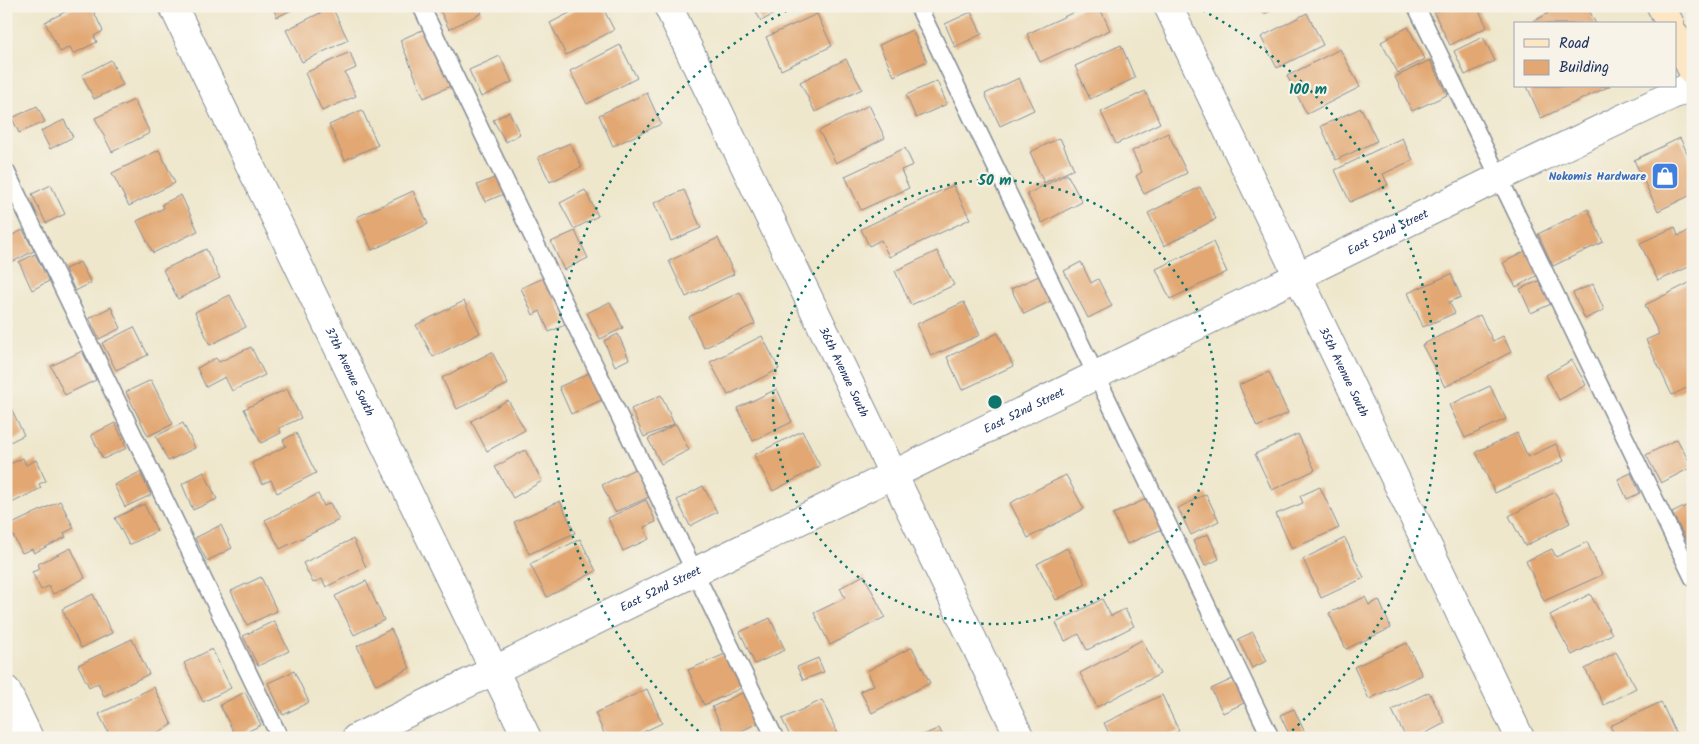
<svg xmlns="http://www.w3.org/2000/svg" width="1699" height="744" font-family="Kalam,sans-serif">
<rect width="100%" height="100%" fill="#f7f3e8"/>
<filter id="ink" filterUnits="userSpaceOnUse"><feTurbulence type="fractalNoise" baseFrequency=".02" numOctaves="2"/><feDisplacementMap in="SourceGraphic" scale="10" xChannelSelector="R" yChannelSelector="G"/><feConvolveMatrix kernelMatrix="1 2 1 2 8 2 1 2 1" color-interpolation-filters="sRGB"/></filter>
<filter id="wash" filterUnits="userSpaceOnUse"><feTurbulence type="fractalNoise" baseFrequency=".0096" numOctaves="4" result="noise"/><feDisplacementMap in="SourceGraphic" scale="20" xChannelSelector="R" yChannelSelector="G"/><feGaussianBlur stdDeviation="1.12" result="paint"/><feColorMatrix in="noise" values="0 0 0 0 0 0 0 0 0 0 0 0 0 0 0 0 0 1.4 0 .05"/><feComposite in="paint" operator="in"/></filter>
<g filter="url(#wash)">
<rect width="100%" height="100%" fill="#eee7cc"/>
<g id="blocks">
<!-- building -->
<path fill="#e2a772" d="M77 6H91L103 31 94 36 97 42 73 54 70 47 60 52 45 22Z
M272 6H300L277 17Z
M438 6H478L482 13 449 29Z
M583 6H602L614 30 566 55 550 23Z
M753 6H789L761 21Z
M1087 6H1099L1110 30 1040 62 1027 34Z
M1260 6H1280L1264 14Z
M1449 6H1477L1487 27 1450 45 1434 13Z
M1561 6H1587L1596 24H1535L1534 21Z
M332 7 348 40 302 62 286 30Z
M971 12 982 34 955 47 945 24Z
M1307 13 1323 45 1277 68 1261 37Z
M817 14 832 46 781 70 766 37Z
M429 27 455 84 424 98 400 40Z
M1408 27 1425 59 1398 73 1381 42Z
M912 30 927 61 894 76 879 45Z
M1483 37 1495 61 1465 75 1454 51Z
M620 45 637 78 587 104 570 71Z
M1121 45 1135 78 1090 99 1075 66Z
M1340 49 1360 87 1307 114 1287 76Z
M350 52 356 68 345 73 356 96 322 111 305 73Z
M500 56 512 82 481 97 469 70Z
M846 59 862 89 815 112 800 82Z
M111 60 123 85 94 99 82 75Z
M1430 60 1447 95 1412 111 1395 77Z
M1019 78 1034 110 1000 126 985 94Z
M937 81 947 104 916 118 906 95Z
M1527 86H1610L1541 118Z
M1145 91 1160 123 1116 144 1101 112Z
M647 93 661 124 613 146 599 115Z
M134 100 150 133 112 152 95 118Z
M869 105 885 138 836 163 819 131Z
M37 106 45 122 19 133 12 118Z
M1361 108 1377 141 1336 160 1321 126Z
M362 110 378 145 345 160 329 125Z
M509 112 520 134 506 142 493 120Z
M64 120 73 137 50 149 41 131Z
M1168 133 1187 173 1144 194 1136 176 1142 172 1132 151Z
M1060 138 1074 169 1044 183 1030 152Z
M1402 138 1413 160 1383 174 1388 185 1350 202 1335 170Z
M1680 138 1693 165V194L1658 211 1634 160Z
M570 143 582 167 550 182 538 157Z
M905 148 913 165 901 170 909 188 861 210 845 176Z
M159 150 175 183 129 206 112 173Z
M1067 174 1082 202 1042 223 1027 194Z
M499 176 506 193 485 202 477 185Z
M51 185 65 214 46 223 32 194Z
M953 185 970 219 889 257 881 240 869 246 861 229Z
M1200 187 1216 219 1164 246 1148 213Z
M585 190 598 216 574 229 560 203Z
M684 190 701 228 671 241 654 203Z
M413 191 428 224 372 250 357 217Z
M181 195 198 231 153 253 137 221 164 208 162 204Z
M1588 209 1603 242 1553 266 1538 234Z
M1675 227 1678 236 1693 229V265L1658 281 1640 243Z
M23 230 34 251 12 262 6 252V238Z
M575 231 588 258 564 270 551 242Z
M718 238 734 274 686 297 669 261Z
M1213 242 1227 272 1170 299 1156 269Z
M206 249 220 278 178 299 163 270Z
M1527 250 1540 274 1516 287 1503 263Z
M937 251 954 285 911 305 895 271Z
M35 254 49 281 32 290 19 262Z
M80 262 91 283 75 291 65 269Z
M1081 262 1091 283 1098 279 1112 306 1088 318 1064 271Z
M1043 274 1055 299 1024 314 1011 289Z
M1451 274 1461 297 1449 302 1455 313 1423 327 1408 293Z
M546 277 567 324 549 332 540 311 533 315 521 288Z
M1541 280 1551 304 1531 313 1520 289Z
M1693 281V385L1672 395 1646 340 1659 334 1645 305Z
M1593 284 1604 310 1585 319 1573 293Z
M740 292 755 324 704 348 689 317Z
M230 295 246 327 210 345 195 312Z
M464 301 480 333 433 357 416 325Z
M610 302 623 328 600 339 587 313Z
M964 302 980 335 931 356 917 324Z
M111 307 121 328 99 339 89 318Z
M1480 315 1493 341 1503 336 1511 352 1445 387 1422 345Z
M134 327 148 355 116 370 102 343Z
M998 333 1013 366 962 390 947 357Z
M618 334 629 359 615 366 604 341Z
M762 336 779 369 728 395 710 362Z
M251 347 265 375 232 391 225 377 206 387 197 368 216 358 219 362Z
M82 351 96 380 65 395 51 366Z
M492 352 508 384 457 409 442 378Z
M1572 360 1586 385 1559 400 1546 375Z
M594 371 606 398 571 414 559 387Z
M1269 372 1288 413 1257 427 1239 385Z
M151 380 173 424 148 436 126 392Z
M1490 386 1506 419 1465 438 1449 405Z
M287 389 301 418 279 428 281 433 261 443 244 409Z
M777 389 792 422 753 441 737 408Z
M661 395 674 424 644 437 631 409Z
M508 400 525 430 487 451 471 421Z
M8 402 24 435 6 444V403Z
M115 423 127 448 103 459 91 435Z
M183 423 195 448 168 461 156 436Z
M676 424 689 450 661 464 648 439Z
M802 431 820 466 773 491 754 455Z
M296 433 316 473 277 493 271 480 262 484 252 463 286 446 283 440Z
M1517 433 1528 457 1556 444 1564 461 1495 493 1476 452Z
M1298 434 1315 470 1272 490 1255 454Z
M1677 439 1692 467 1661 483 1646 455Z
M525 450 542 481 513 498 495 467Z
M23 458 26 465 36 460 46 481 39 484 41 488 6 506V466Z
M641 466 654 495 615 512 602 485Z
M140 472 151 495 125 507 114 485Z
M204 472 217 499 193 510 182 484Z
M1631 473 1640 493 1627 499 1618 479Z
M1066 475 1084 509 1028 538 1010 503Z
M703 486 717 512 690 526 677 500Z
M1320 487 1339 528 1292 549 1276 514 1303 503 1300 496Z
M1555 492 1570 523 1525 546 1509 516Z
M318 494 324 506 330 503 339 520 280 549 265 520Z
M1206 494 1219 521 1191 535 1178 508Z
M1153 496 1167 527 1127 544 1113 514Z
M646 500 656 522 644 527 649 539 623 551 608 518Z
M60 501 74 528 64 533 66 537 34 553 32 549 22 553 8 526Z
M560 501 575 533 529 554 514 522Z
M144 504 157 531 129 545 115 518Z
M1690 504 1693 510V548L1691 549 1672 513Z
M221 525 232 548 207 561 195 538Z
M1208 534 1219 559 1205 566 1193 541Z
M1345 538 1364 578 1321 598 1303 559Z
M353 539 366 567 326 587 322 579 313 583 303 563Z
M580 539 596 571 547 597 530 564Z
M1587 542 1602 575 1544 601 1526 561 1552 549 1556 557Z
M71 548 85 578 53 594 49 586 41 590 32 572 40 569 38 564Z
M1067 548 1086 584 1056 600 1037 564Z
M864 575 885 617 830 645 814 613 845 598 840 588Z
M261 577 277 611 247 625 231 591Z
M366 581 384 620 354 635 335 596Z
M93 594 112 633 81 648 62 609Z
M1590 594 1612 634 1572 655 1550 615Z
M1365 597 1369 605 1379 600 1391 628 1346 649 1329 613Z
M1102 599 1111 616 1125 609 1134 626 1087 650 1079 634 1065 641 1056 623Z
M770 618 785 650 755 664 740 632Z
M274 621 289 651 258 666 243 636Z
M391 629 410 668 376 685 357 646Z
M1253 632 1267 661 1252 668 1238 639Z
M132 639 149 674 104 696 98 683 89 687 78 665Z
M1142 640 1160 674 1097 707 1080 673Z
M1407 643 1422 675 1369 699 1354 667Z
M912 647 930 683 872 713 860 691 874 685 867 671Z
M212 649 231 688 203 702 184 663Z
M732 651 748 685 704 705 688 670Z
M1616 652 1636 688 1604 705 1585 669Z
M818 658 824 672 803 680 797 667Z
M294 671 309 702 283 715 268 683Z
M1237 677 1248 701 1223 713 1211 689Z
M154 687 172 725 147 738H111L99 714Z
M647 689 662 723 631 738H606L595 713Z
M748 690 762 721 727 738 712 707Z
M245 692 261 725 236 737 220 705Z
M1429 692 1445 723 1416 738H1406L1392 710Z
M1162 695 1179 731 1164 738H1111L1104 723Z
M822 700 838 734 829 738H791L782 719Z
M1661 702 1677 736 1673 738H1616L1610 726Z
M1294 709 1305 733 1295 738H1291L1280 715Z
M939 728 944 738H917Z"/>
</g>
</g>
<g filter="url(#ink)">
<use href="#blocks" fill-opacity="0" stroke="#848b95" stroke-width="1"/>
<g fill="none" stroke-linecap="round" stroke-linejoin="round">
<!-- lane casing -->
<g stroke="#848b95" stroke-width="19">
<path id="lane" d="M421 6 775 738
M918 6 1271 738
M1416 6 1693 578
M6 171 280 738"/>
</g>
<!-- street casing -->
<g stroke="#848b95" stroke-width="30">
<g id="street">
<path id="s1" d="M173 6 527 738"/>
<path id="s2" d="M668 6 1020 738"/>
<path id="s3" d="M1168 6 1520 738"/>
<path d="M6 690 29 738"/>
<path id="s4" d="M356 738 1500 177 1693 85"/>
</g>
</g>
<!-- secondary casing -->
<g stroke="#848b95" stroke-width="30">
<path id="secondary" d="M1661 6 1670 24
M1675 35 1693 72"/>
</g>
<!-- lane -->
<use href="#lane" stroke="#fff" stroke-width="16"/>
<!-- street -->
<use href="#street" stroke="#fff" stroke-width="28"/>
<!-- secondary -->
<use href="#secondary" stroke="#fce6c4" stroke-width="28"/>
</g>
</g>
<!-- distance rings -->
<g fill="none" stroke="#0f766e" stroke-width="2.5" stroke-dasharray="2.5 5">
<circle cx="995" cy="402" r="222"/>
<path d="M704 736A443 443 0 0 1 794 7M1196 7A443 443 0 0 1 1286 736"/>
</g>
<!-- icons -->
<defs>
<g id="shop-square" transform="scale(1.4375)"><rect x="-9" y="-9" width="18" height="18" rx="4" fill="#3f7fe0" stroke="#f7f3e8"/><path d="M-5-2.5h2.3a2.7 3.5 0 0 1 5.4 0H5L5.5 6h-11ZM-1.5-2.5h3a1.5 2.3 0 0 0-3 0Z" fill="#fff"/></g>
</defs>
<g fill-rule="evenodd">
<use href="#shop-square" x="1665" y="176"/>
</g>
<g text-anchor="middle" stroke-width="4.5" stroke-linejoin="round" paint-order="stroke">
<!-- shop labels -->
<g font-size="12" font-weight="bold" fill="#366cbe" stroke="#f7f3e8" text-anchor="end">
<text x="1646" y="180">Nokomis Hardware</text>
</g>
<!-- street labels -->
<g font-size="12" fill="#1b2f5e" stroke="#f7f3e8">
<text dy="4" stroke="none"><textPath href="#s4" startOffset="1149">East 52nd Street</textPath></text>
<text dy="4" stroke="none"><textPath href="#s1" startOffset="406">37th Avenue South</textPath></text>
<text dy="4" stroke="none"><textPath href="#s2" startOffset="406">36th Avenue South</textPath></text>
<text dy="4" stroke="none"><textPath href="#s3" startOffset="406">35th Avenue South</textPath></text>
<text dy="4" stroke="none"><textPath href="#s4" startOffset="744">East 52nd Street</textPath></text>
<text dy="4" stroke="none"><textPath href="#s4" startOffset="339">East 52nd Street</textPath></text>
</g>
</g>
<circle cx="995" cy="402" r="8" fill="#0f766e" stroke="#f7f3e8" stroke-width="2.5"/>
<g font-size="15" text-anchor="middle" font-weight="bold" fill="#0f766e" stroke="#f7f3e8" stroke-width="4.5" stroke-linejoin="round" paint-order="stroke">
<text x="1308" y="94">100 m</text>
<text x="995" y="185">50 m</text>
</g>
<!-- margin -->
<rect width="1699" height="744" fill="none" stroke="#f7f3e8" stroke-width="25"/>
<!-- legend -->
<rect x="1514" y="22" width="162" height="65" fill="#f7f3e8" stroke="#9fa5b1"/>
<rect x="1524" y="39" width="25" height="8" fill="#fce6c4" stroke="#9fa5b1"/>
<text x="1559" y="48" font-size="15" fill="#1b2f5e">Road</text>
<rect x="1524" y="60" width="25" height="15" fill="#e2a772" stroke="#9fa5b1"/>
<text x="1559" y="72" font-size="15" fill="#1b2f5e">Building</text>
</svg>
